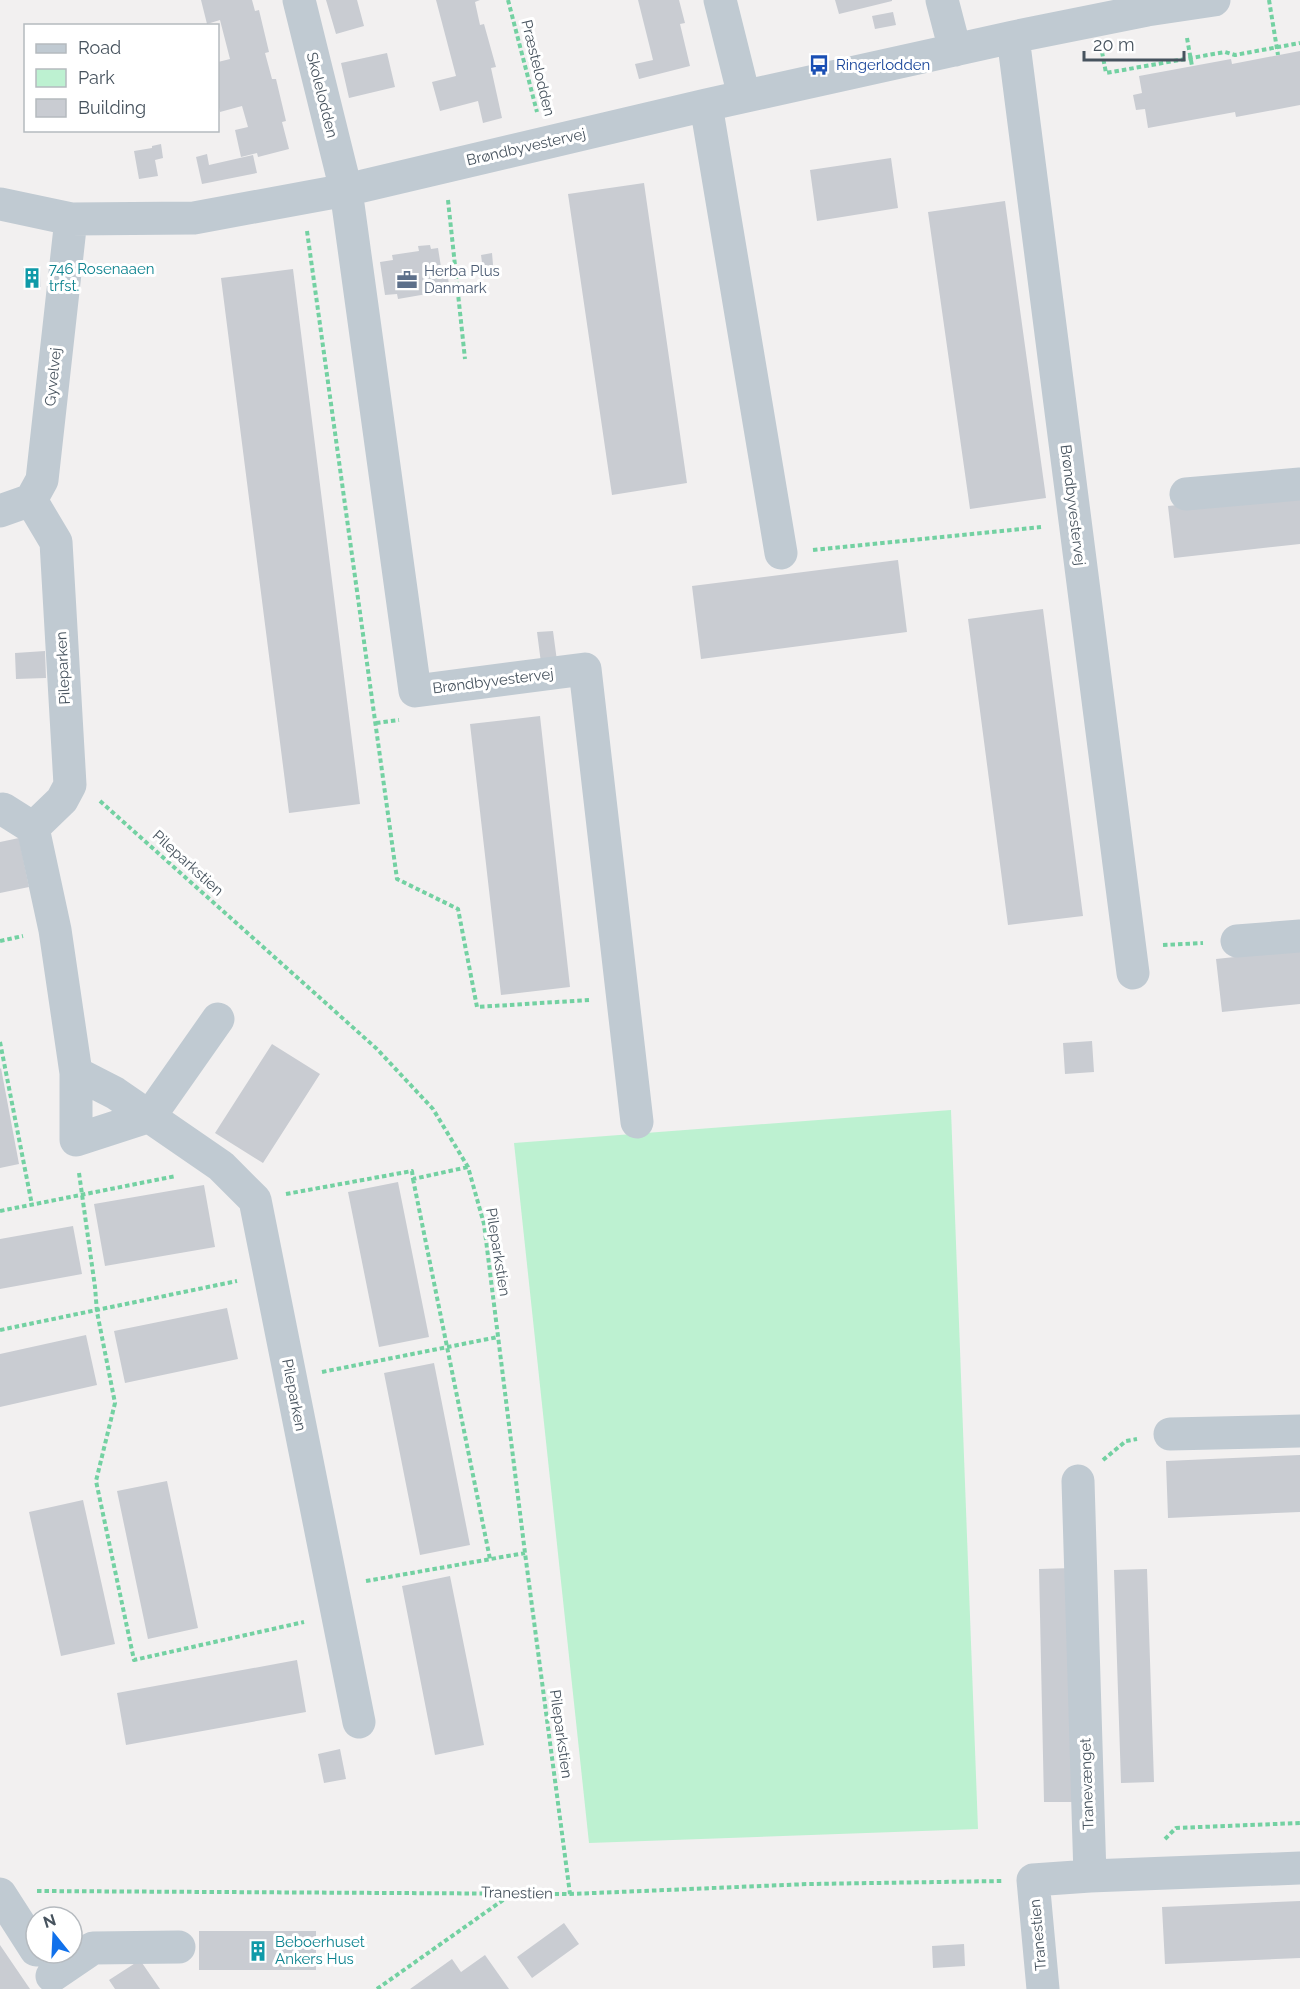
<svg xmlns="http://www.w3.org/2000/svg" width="1300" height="1989" font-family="Raleway,sans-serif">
<rect width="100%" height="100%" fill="#f2f0f0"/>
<!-- green -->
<path fill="#bdf1d1" d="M951 1110 978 1829 589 1843 514 1143Z"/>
<!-- building -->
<path fill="#c9ccd2" d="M201 0H252L255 11 259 10 269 52 265 53 272 79H276L286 121 282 122 289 149 258 157 257 153 241 157 235 130 248 127 242 106 220 112 218 103V62L230 59 220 20 207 24Z
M326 0H357L364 26 336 34Z
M436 0H480L475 2 480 25 484 24 496 67 491 68 502 118 483 123 478 101 440 111 432 82 456 76Z
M638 0H679L685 23 680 24 690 66 639 79 635 64 653 60Z
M835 0H892V1L839 14Z
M893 12 896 25 875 29 872 16Z
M1300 51V105L1236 117 1235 112 1148 128 1145 109 1136 110 1133 95 1142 93 1139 76 1231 59 1232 64Z
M387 53 395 87 349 98 341 63Z
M161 144 163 158 155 160 158 176 139 179 134 151 152 148V146Z
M207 154 209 165 253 155 257 173 202 184 196 157Z
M891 158 898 208 817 221 810 170Z
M644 183 687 483 612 495 568 194Z
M1005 201 1046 498 970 509 928 212Z
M430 245 431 249 438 248 441 267 446 266 450 290 398 299 397 294 385 295 380 262 393 260 392 255 419 251 418 246Z
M492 253 494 276 484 277 481 255Z
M40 266 41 287 25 289 23 268Z
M293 269 360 804 289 813 221 278Z
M1300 492V544L1174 558 1168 506Z
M898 560 907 632 701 659 692 586Z
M1043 609 1083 916 1008 925 968 619Z
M553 631 557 661 541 663 537 632Z
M45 651 46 678 16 679 15 653Z
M540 716 570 987 501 995 470 724Z
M19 838 29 887 0 893V842Z
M1300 950V1004L1222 1012 1216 959Z
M1092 1041 1094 1072 1065 1074 1063 1043Z
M272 1044 320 1074 263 1163 215 1133Z
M1 1068 19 1164 0 1168V1069Z
M398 1182 429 1337 379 1347 348 1192Z
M204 1185 215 1247 105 1266 94 1204Z
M73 1226 82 1274 0 1289V1239Z
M227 1308 238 1359 125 1383 114 1331Z
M86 1335 97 1385 0 1407V1354Z
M434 1363 470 1545 420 1555 384 1373Z
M1300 1455V1512L1168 1518 1166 1461Z
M167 1481 198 1628 148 1639 117 1491Z
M83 1500 115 1644 61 1656 29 1512Z
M1073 1568 1079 1802H1044L1039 1569Z
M1147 1569 1154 1782 1121 1783 1114 1570Z
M450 1576 484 1745 435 1755 402 1586Z
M297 1660 306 1712 126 1745 117 1693Z
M340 1749 346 1779 324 1783 318 1754Z
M1300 1901V1958L1165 1964 1162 1907Z
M564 1923 579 1944 532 1978 517 1957Z
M199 1931H316V1970H199Z
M964 1944 965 1966 933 1968 932 1946Z
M0 1945 30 1989H0Z
M485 1955 509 1989H410L452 1959 461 1972Z
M140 1960 160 1989H115L109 1980Z"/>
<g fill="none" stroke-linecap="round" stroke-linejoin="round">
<!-- path -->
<path stroke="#73d1a2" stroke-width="4" stroke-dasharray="4.5 3" stroke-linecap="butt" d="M508 0 537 112
M1269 0 1278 55
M1187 38 1192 66
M1102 52 1106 73 1225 52 1235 55 1300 43
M448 200 465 359
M307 231 397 879 458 909 477 1007 589 1000
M813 550 1041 527
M376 723 399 720
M100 801 377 1049 433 1109 468 1167 484 1224 525 1553 570 1894
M0 941 23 936
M1163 945 1203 943
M0 1042 32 1205
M79 1173 95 1287 97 1312 115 1403 96 1481 134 1660 304 1622
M413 1179 490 1559
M286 1194 412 1171 413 1179 468 1167
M0 1211 176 1176
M0 1330 237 1281
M322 1372 498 1337
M1103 1460 1126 1441 1137 1439
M366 1581 525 1553
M1165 1839 1176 1828 1300 1823
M37 1891 570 1894 809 1884 1002 1881
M377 1989 513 1893"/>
<!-- minor -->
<path stroke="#c0cad2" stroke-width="33" d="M299 0 346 190 415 691 585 669 637 1122
M720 0 744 96
M942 0 955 50
M1013 37 1133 973
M706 105 781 553
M0 204 71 219 194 218 346 190 706 105 1013 37 1147 10 1214 0
M1186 494 1300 484
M31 500 56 542 70 785 62 800 33 828 55 930 76 1073 115 1093 221 1166 255 1200 359 1722
M0 511 31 500 42 480 71 219
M0 810 3 809 33 828
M1237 941 1300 936
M76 1073V1140L150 1116 218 1019
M1170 1434 1300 1431
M1078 1481 1090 1876 1300 1868
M0 1894 36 1950
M52 1976 93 1948 179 1947
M1043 1989 1033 1880 1090 1876"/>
</g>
<!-- icons -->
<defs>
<g id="bus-bare" transform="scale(1.62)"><path d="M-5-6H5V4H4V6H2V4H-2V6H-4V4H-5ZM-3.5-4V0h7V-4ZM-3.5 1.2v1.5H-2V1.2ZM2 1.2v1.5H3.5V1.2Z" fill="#1a4fb4" stroke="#fff" stroke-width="2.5" paint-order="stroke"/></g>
<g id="building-bare" transform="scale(1.62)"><path d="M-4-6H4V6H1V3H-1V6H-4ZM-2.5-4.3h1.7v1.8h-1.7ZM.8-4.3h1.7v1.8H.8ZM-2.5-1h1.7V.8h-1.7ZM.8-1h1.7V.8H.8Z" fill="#0f9aa8" stroke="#fff" stroke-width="2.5" paint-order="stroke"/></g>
<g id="office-bare" transform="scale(1.62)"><path d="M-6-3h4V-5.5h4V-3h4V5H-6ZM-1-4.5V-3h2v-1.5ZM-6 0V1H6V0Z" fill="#5c6f8a" stroke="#fff" stroke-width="2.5" paint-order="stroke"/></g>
</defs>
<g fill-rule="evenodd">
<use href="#bus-bare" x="819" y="65"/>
<use href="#building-bare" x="32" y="278"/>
<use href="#office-bare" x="407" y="280"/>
<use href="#building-bare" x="258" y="1951"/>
</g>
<g text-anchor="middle" stroke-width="6" stroke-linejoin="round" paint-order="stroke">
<!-- transit labels -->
<g font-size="15" fill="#164399" stroke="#fff" text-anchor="start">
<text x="836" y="70">Ringerlodden</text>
</g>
<!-- street labels -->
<g font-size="15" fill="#47535e" stroke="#fff">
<text transform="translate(538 68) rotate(76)" y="5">Præstelodden</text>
<text transform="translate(322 95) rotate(76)" y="5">Skolelodden</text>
<text transform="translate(526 147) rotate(-13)" y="5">Brøndbyvestervej</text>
<text transform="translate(53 377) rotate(-84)" y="5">Gyvelvej</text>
<text transform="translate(1073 505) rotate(83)" y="5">Brøndbyvestervej</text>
<text transform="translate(63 668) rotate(-93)" y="5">Pileparken</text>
<text transform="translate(493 681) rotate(-7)" y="5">Brøndbyvestervej</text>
<text transform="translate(188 863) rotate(42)" y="5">Pileparkstien</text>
<text transform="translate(498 1252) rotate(81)" y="5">Pileparkstien</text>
<text transform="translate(294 1395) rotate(79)" y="5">Pileparken</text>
<text transform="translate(561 1734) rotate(82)" y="5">Pileparkstien</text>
<text transform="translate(1087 1784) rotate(-92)" y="5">Tranevænget</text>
<text transform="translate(517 1893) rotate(1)" y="5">Tranestien</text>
<text transform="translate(1038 1935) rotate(-95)" y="5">Tranestien</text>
</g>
<!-- culture labels -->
<g font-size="15" fill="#0d838f" stroke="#fff" text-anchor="start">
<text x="49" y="274">746 Rosenaaen<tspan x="49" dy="17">trfst.</tspan></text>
<text x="275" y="1947">Beboerhuset<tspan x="275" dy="17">Ankers Hus</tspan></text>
</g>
<!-- service labels -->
<g font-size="15" fill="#4e5e75" stroke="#fff" text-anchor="start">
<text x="424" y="276">Herba Plus<tspan x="424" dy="17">Danmark</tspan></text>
</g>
</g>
<!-- legend -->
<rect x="24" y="24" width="195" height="108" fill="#ffffff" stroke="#b5babf" stroke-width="1.5"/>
<rect x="36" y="44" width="30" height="9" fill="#c0cad2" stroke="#b5babf" stroke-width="1.5"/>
<text x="78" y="54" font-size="18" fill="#47535e">Road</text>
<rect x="36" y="69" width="30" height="18" fill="#bdf1d1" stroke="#b5babf" stroke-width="1.5"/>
<text x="78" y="84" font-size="18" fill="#47535e">Park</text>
<rect x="36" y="99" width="30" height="18" fill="#c9ccd2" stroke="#b5babf" stroke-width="1.5"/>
<text x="78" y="114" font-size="18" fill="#47535e">Building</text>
<!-- north arrow -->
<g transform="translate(54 1935) rotate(342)"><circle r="28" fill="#ffffff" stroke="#b5babf" stroke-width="1.5"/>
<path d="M0-4.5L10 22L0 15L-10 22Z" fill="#1171eb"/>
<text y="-9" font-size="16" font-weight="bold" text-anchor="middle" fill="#47535e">N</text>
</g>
<!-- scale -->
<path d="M1084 51v9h100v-9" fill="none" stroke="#47535e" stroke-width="3"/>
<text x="1093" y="51" font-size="18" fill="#47535e" stroke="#ffffff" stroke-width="4.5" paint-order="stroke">20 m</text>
</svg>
